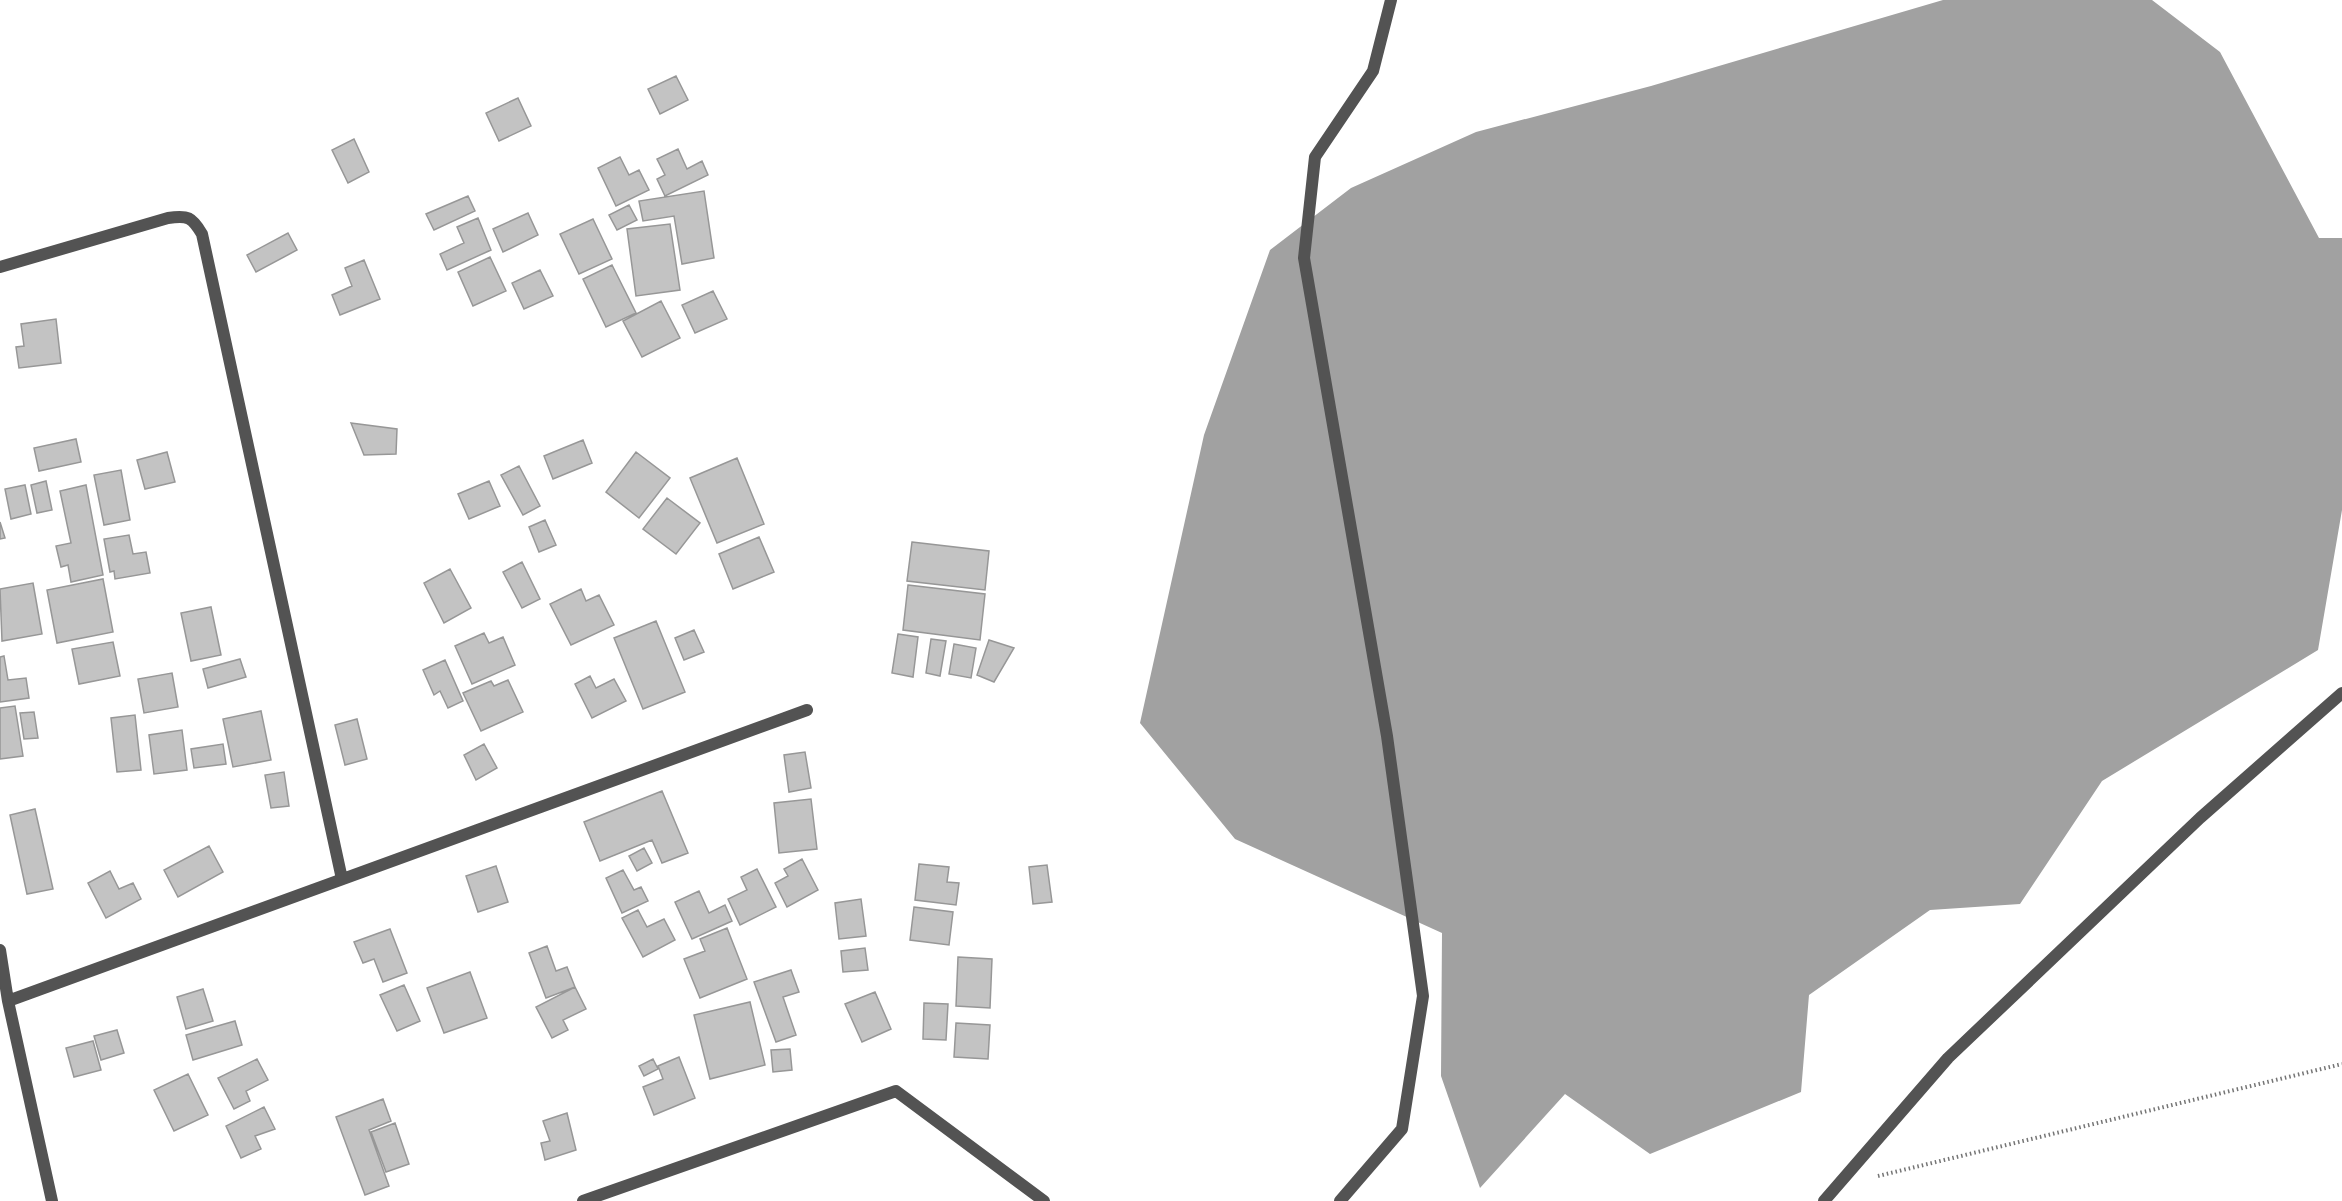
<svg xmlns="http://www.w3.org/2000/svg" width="2342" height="1201" font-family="Rubik,sans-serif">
<rect width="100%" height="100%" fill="#fff"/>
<!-- water -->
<path fill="#a1a1a1" d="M1943 0H2152L2220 52 2319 238H2342V510L2318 650 2102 781 2020 904 1930 910 1809 995 1801 1092 1650 1154 1565 1094 1480 1188 1441 1076 1442 933 1235 839 1140 723 1204 435 1270 250 1351 188 1476 132 1651 86Z"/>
<!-- building -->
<path fill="#c3c3c3" stroke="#979797" stroke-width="1.5" d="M676 76 688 100 660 114 648 89Z
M518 98 531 126 499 141 486 113Z
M354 139 369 172 348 183 332 150Z
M678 149 687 169 702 161 708 175 665 196 657 179 665 175 657 159Z
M620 157 629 175 639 170 649 190 616 206 598 168Z
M704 191 714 258 682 264 674 216 643 221 639 201Z
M468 196 475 211 434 230 426 214Z
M629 205 637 220 617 230 609 215Z
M528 213 538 235 503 252 493 229Z
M478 218 491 250 447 270 440 254 464 243 457 227Z
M593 219 612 259 579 274 560 234Z
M670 224 680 290 636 296 627 229Z
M288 233 297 250 256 272 247 255Z
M490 257 506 291 473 306 458 272Z
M364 260 380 299 340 315 332 295 352 286 345 268Z
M612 265 636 313 606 327 583 279Z
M540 270 553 296 524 309 512 283Z
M713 291 727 319 695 333 682 305Z
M661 301 680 338 642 357 623 321Z
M56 319 61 363 19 368 16 347 24 346 21 324Z
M351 423 397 429 396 454 364 455Z
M76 439 81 462 39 471 34 448Z
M583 440 592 463 553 479 544 456Z
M167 452 175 482 145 489 137 460Z
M636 452 670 478 639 518 606 492Z
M737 458 764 524 717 543 690 478Z
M519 466 540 506 523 515 501 475Z
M121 470 130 520 104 525 94 475Z
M46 481 52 510 37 513 31 485Z
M489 481 500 506 469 519 458 494Z
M25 485 31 514 11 519 5 489Z
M86 485 103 575 71 582 68 565 61 567 56 546 71 543 60 491Z
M667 498 700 523 676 554 643 529Z
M545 520 556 545 539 552 529 527Z
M0 522 5 538 0 539Z
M129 535 133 554 146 552 150 573 115 579 114 571 110 572 104 539Z
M759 537 774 572 733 589 719 554Z
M912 542 989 551 985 590 907 581Z
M522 562 540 599 522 608 503 572Z
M450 569 471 608 444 623 424 583Z
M103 579 113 632 57 643 47 590Z
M33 583 42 634 2 641 0 589Z
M908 585 985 594 980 640 903 630Z
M581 589 586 601 599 595 614 625 571 645 550 604Z
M211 607 221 655 191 661 181 613Z
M656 621 685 692 643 709 614 638Z
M694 630 704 652 684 660 675 638Z
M484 633 489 643 503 637 515 665 472 684 455 646Z
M898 634 918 637 913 677 892 673Z
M931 639 946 641 940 676 926 673Z
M989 640 1014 648 994 682 977 675Z
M113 642 120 676 79 684 72 649Z
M954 644 976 648 971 678 949 674Z
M4 656 8 680 26 678 29 698 0 702V657Z
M240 659 246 677 208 688 203 669Z
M445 660 463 701 448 708 440 691 434 695 423 670Z
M172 673 178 707 144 713 138 679Z
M590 676 596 688 614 679 626 701 592 718 575 684Z
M508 680 523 712 481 731 463 693 491 681 494 686Z
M15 706 23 756 0 759V708Z
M261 711 271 760 233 767 223 719Z
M34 712 38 738 24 739 20 713Z
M135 715 141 770 117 772 111 718Z
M357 719 367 759 345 765 335 725Z
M182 730 187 770 154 774 149 735Z
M223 744 226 764 194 768 191 749Z
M484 744 497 768 476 780 464 755Z
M805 752 811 788 789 792 784 755Z
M284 772 289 806 271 808 265 775Z
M662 791 688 853 662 863 652 840 600 861 584 822Z
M811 799 817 849 779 853 774 803Z
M35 809 53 889 27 894 10 815Z
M209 846 223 872 178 897 164 870Z
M644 848 652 863 637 871 629 856Z
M802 859 818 890 787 907 775 883 788 876 784 869Z
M919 864 949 867 947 882 959 883 956 905 915 900Z
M1047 865 1052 902 1033 904 1029 867Z
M496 866 508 902 478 912 466 876Z
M757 869 776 907 740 925 728 899 747 890 741 877Z
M623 870 634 890 641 887 648 901 622 913 606 878Z
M110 871 119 889 133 883 141 899 106 918 88 883Z
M699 891 709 913 725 905 732 921 692 939 675 902Z
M861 899 866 936 839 939 835 903Z
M914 907 953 912 949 945 910 940Z
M638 910 647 927 664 919 675 940 643 957 622 918Z
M727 928 747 979 700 998 684 959 705 951 700 939Z
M390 929 407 973 383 982 374 959 363 963 354 942Z
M547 946 556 971 567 967 575 987 546 998 529 953Z
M865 948 868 970 843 972 841 951Z
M958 957 992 959 990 1008 956 1006Z
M791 970 799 992 783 997 796 1035 776 1042 754 982Z
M470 972 487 1018 444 1033 427 988Z
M404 985 420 1021 397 1031 380 995Z
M575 987 586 1009 563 1020 568 1030 552 1038 536 1007Z
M203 989 213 1021 186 1029 177 997Z
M875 992 891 1029 862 1042 845 1004Z
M750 1002 765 1065 710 1079 694 1015Z
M924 1003 948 1004 946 1040 923 1039Z
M235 1021 242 1045 193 1060 186 1035Z
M956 1023 990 1025 988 1059 954 1057Z
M117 1030 124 1053 101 1060 94 1036Z
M93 1041 101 1070 74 1077 66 1048Z
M790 1049 792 1070 773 1072 771 1050Z
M679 1057 695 1098 654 1115 643 1087 663 1079 658 1066Z
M257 1059 268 1080 246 1091 250 1101 234 1109 218 1078Z
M653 1059 658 1069 644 1076 639 1066Z
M188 1074 208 1115 174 1131 154 1090Z
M383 1099 391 1121 369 1130 389 1186 365 1195 336 1117Z
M264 1107 275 1129 255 1136 261 1149 241 1158 226 1126Z
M567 1113 576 1150 545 1160 541 1143 550 1141 543 1121Z
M395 1123 409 1164 386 1172 371 1132Z"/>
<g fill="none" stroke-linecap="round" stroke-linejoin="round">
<!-- path -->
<path stroke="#757575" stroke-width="4" stroke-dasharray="1.5 3" stroke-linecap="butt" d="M1878 1176 2342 1064"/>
<!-- street -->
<path stroke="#535353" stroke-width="12" d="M0 267 168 218C188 215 192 217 202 234L342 879
M0 950 8 1001 52 1201
M8 1001 807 710
M583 1201 896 1091 1044 1201
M1340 1201 1402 1129 1423 996 1387 736 1304 258 1315 157 1373 71 1391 0
M1824 1201 1948 1058 2200 818 2342 693"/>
</g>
</svg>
